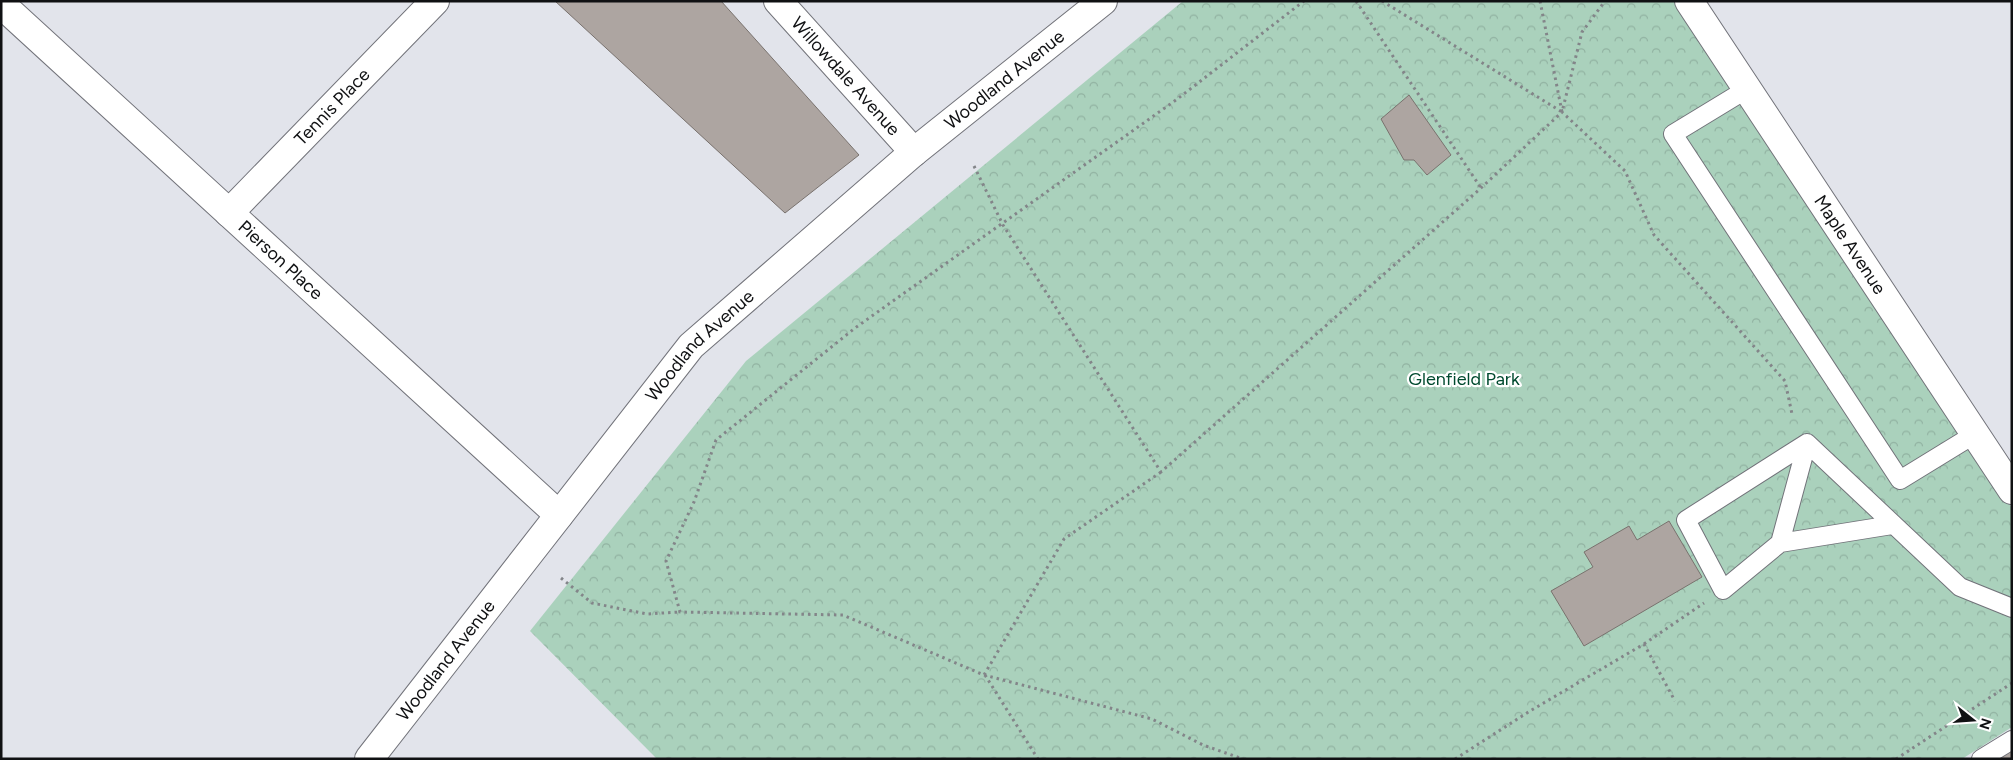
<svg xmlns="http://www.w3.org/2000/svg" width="2013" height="760" font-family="Figtree,sans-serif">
<defs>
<pattern id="park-crowns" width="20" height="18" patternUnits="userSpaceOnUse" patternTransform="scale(1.25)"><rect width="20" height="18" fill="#aad1bc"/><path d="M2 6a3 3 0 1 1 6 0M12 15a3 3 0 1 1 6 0" fill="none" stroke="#91b2a1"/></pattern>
</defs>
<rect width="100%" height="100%" fill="#e2e4eb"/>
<!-- park -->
<path fill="url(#park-crowns)" d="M1183 1H1677L2012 508V727L1962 759H657L530 631 746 361Z"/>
<!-- building -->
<path fill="#ada5a1" stroke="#79726e" d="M555 1H721L859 155 785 213Z
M1409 95 1451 155 1427 175 1414 160H1404L1381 119Z
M1669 521 1702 577 1584 646 1551 591 1593 567 1584 552 1629 526 1637 540Z
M2012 750V759H1999Z"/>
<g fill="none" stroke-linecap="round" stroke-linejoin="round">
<!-- service casing -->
<g stroke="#72737a" stroke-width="20">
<path id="service" d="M1747 89 1673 134 1900 480 1975 434
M1807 443 1780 543 1723 590 1686 520Z
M1807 443 1960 587 2012 608
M1780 543 1892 525
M1981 759 2012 740"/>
</g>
<!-- minor casing -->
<g stroke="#72737a" stroke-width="30">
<g id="minor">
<path id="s1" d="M778 1 914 152"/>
<path id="s2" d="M1689 1 2012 490"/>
<path id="s3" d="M1 4 559 515"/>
<path id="s4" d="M229 213 435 1"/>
<path id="s5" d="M369 759 691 346 914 152 1103 1"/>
</g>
</g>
<!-- path -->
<path stroke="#838589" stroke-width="3" stroke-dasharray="2.5 4" stroke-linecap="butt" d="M1356 1 1481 188
M1382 1 1562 112
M1540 1 1562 112 1582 32 1605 1
M974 166 1003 225 1161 472 1481 188 1562 112 1625 171 1654 235 1785 381 1792 414
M1161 472 1064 539 984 675 843 615 680 612 666 561 694 502 716 440 855 328 1176 100 1304 1
M561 578 592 603 647 614 680 612
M1644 644 1704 603
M984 675 1152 719 1203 745 1243 759
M985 675 1038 759
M1455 759 1530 711 1644 644 1675 701
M1896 759 2012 683"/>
<!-- service -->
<use href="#service" stroke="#fff" stroke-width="18"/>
<!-- minor -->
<use href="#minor" stroke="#fff" stroke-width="28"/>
</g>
<g text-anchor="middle" stroke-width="4.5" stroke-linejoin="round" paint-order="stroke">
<!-- street labels -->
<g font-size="18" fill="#101113" stroke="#fff">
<text dy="6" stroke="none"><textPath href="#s1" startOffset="101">Willowdale Avenue</textPath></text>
<text dy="6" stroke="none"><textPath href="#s5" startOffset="935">Woodland Avenue</textPath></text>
<text dy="6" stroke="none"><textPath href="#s4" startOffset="148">Tennis Place</textPath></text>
<text dy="6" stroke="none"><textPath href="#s2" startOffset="292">Maple Avenue</textPath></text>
<text dy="6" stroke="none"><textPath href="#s3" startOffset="379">Pierson Place</textPath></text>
<text dy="6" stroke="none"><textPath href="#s5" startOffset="530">Woodland Avenue</textPath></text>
<text dy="6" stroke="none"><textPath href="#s5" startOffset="125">Woodland Avenue</textPath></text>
</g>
<!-- park labels -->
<g font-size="18" fill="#004a2f" stroke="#fff">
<text x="1464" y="385">Glenfield Park</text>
</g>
</g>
<!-- border -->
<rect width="2013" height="760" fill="none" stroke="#101113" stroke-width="5"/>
<!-- north arrow -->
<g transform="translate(1973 720) rotate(107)" stroke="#ffffff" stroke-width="4" paint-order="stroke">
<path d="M0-4L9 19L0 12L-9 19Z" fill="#101113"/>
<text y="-8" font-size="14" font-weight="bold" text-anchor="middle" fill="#101113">N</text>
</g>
</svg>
